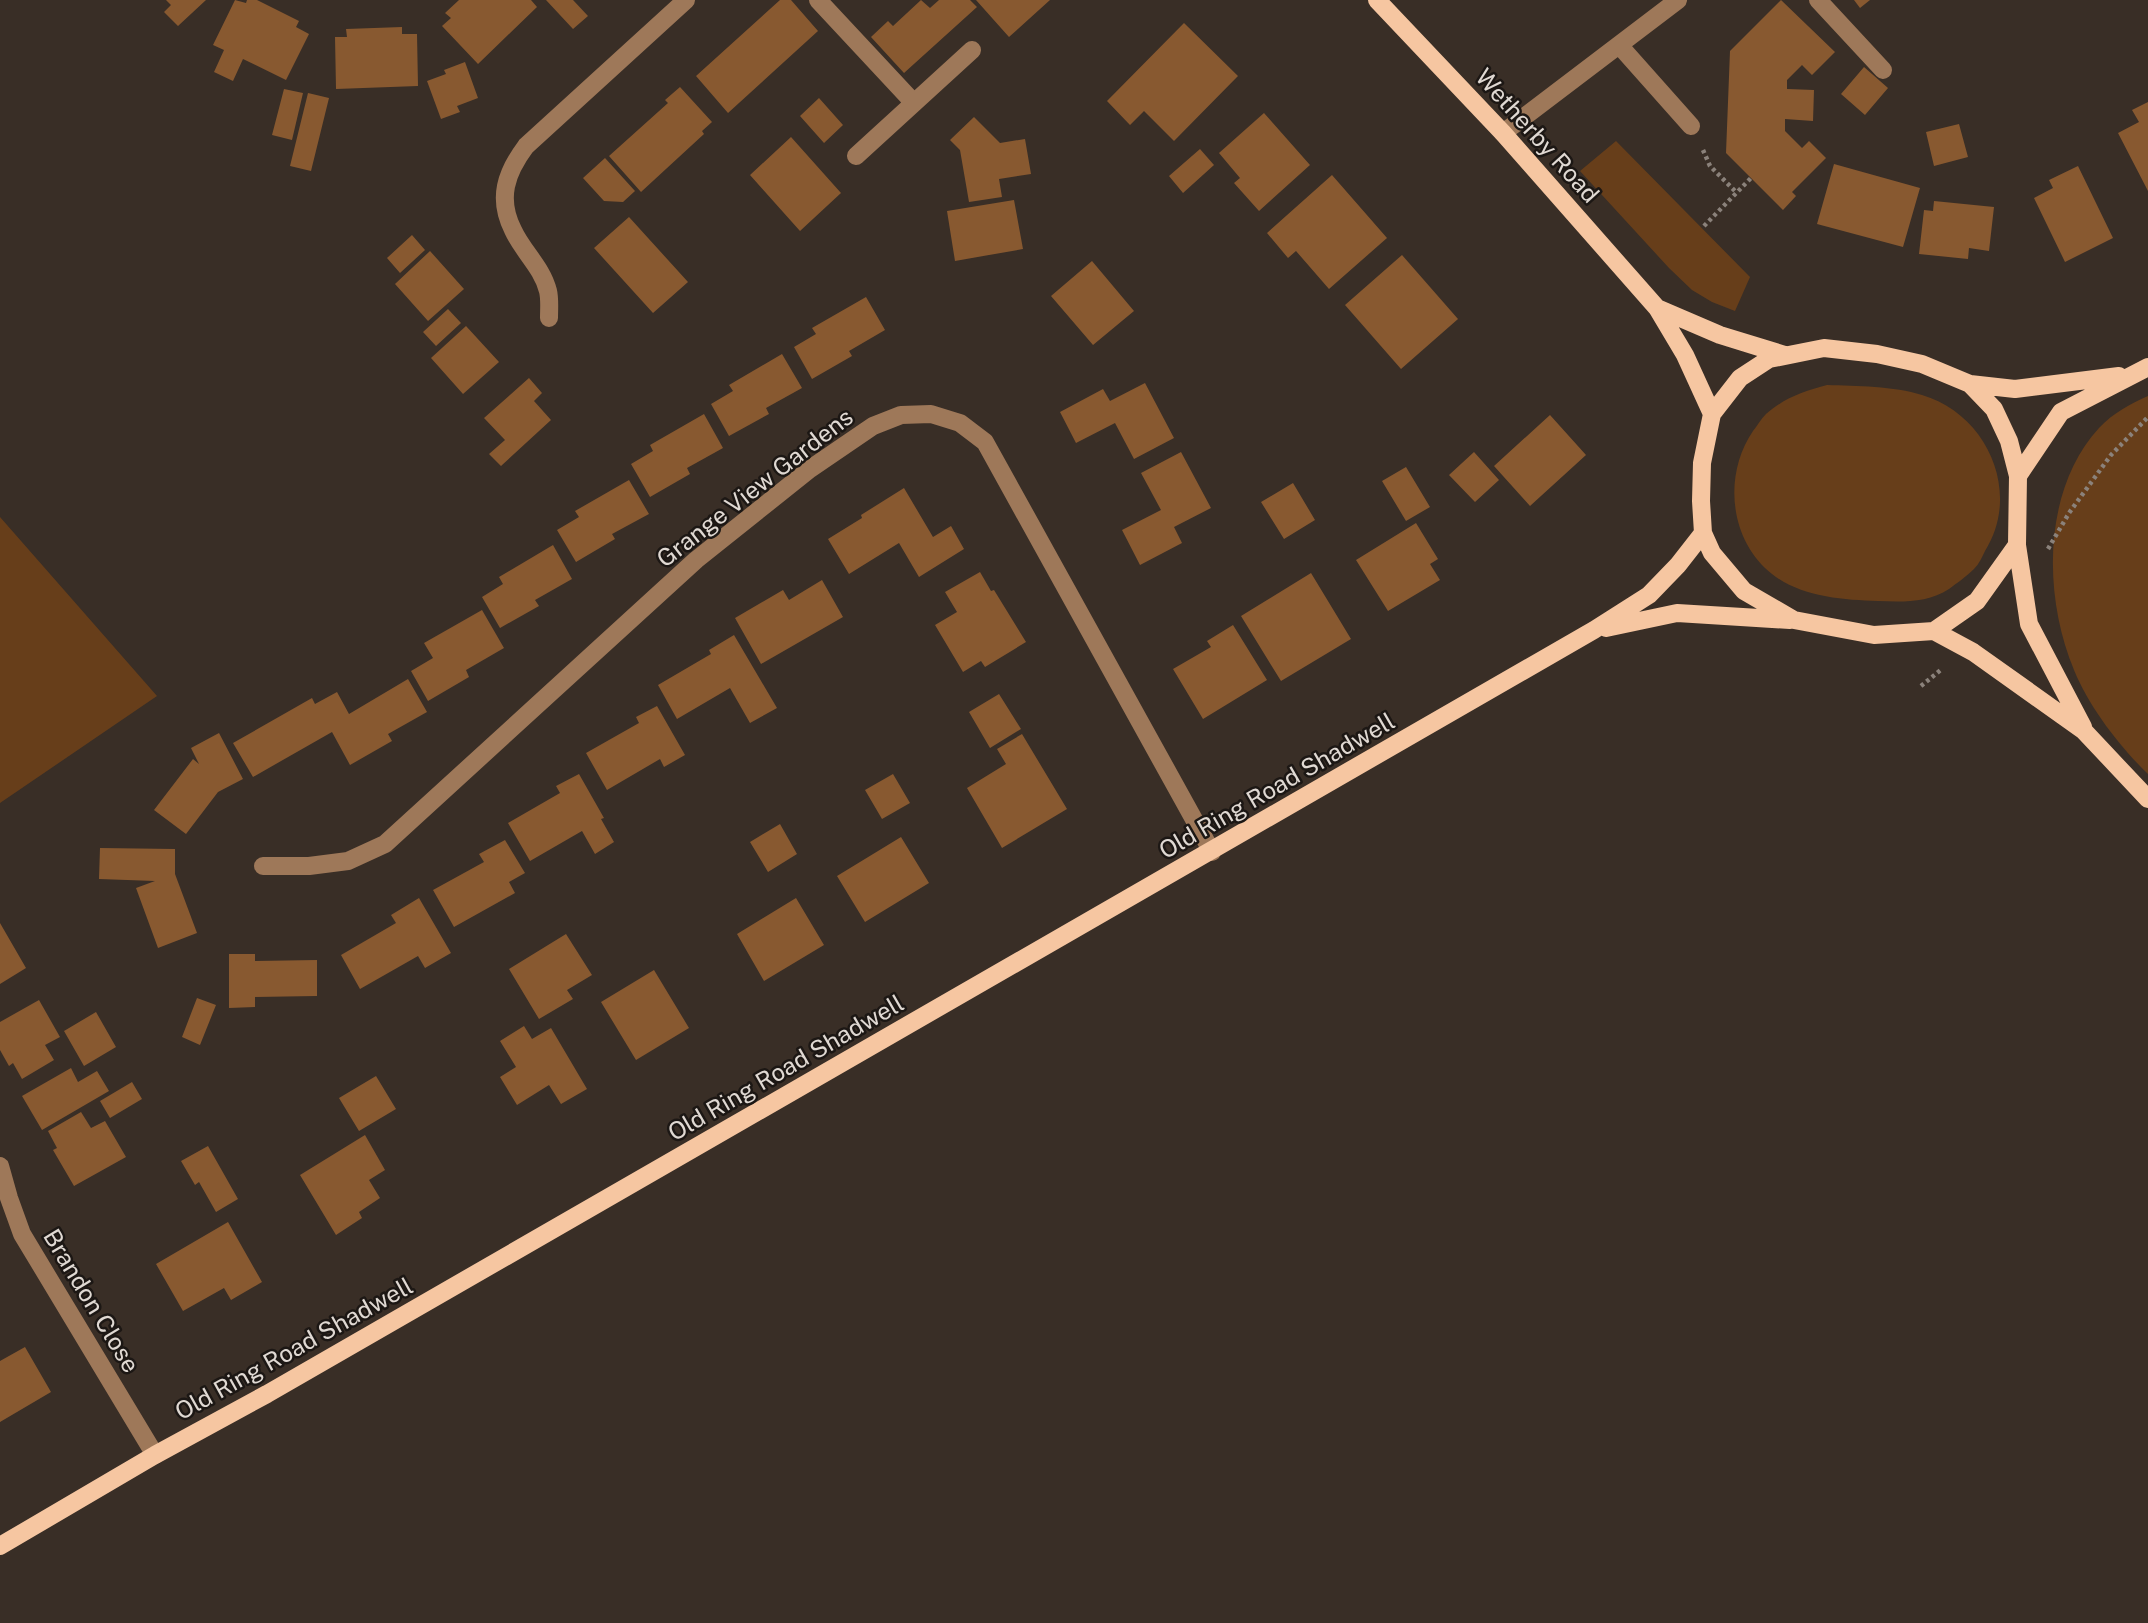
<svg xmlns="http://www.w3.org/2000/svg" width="2148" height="1623" font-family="'Public Sans',sans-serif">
<rect width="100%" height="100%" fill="#392e26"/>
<!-- green -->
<path fill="#673e1a" d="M1616 141 1750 277 1735 311 1712 302 1692 290 1669 268 1580 171Z
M1827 385C1856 386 1894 386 1922 395 1987 414 2022 492 1985 551 1982 557 1979 564 1974 569 1967 576 1957 583 1949 589 1928 603 1902 602 1878 601 1842 600 1801 597 1772 574 1729 540 1723 475 1753 431 1757 426 1761 419 1766 414 1786 397 1802 392 1827 385Z
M2148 396V774C2120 747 2089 707 2074 670 2043 596 2042 490 2099 428 2113 413 2130 404 2148 396Z
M0 517 157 696 0 803Z"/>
<!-- building -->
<path fill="#885930" d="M166 0H206L178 26 164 12 171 5Z
M235 0 246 3 247 0H257L299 21 296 27 309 34 286 80 243 59 233 81 214 72 224 50 213 45Z
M459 0H531L537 7 478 64 442 26 451 18 445 13Z
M546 0H573L588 16 573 29Z
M780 0H791L818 31 728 113 696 76Z
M921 0 930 8 939 0H970L977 7 904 73 871 37 888 21 893 26Z
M976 0H1050L1009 37Z
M1781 0 1835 52 1812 75 1802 65 1787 80V89L1814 90 1813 121 1785 119V131L1802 148 1809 141 1826 158 1792 192 1796 196 1783 210 1726 153 1730 51Z
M1854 0H1870L1860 8Z
M1184 23 1238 76 1174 141 1144 111 1130 125 1107 101Z
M402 27V34H417L418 86 336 89 335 37H347L346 29Z
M465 62 478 98 457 106 460 112 441 119 427 81 446 74 444 70Z
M1864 67 1888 88 1865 115 1841 94Z
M680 87 712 122 702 131 704 134 641 192 609 156 668 103 665 100Z
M284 89 303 93 292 140 272 135Z
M308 93 329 98 311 171 290 166Z
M819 98 843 125 824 143 800 116Z
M2148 102V191L2118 133 2139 122 2132 110Z
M1264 113 1310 165 1259 211 1234 183 1240 178 1219 153Z
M974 117 1000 143 1025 139 1031 174 999 179 1002 197 969 202 960 150 950 140Z
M1959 124 1968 157 1934 166 1926 132Z
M791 137 841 193 800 231 750 175Z
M1200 149 1214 165 1183 193 1169 176Z
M605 158 635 191 623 202 604 201 583 178Z
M1834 164 1920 188 1903 247 1817 224Z
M2078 166 2113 238 2065 262 2034 198 2053 188 2049 180Z
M1332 175 1387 238 1329 289 1296 251 1288 258 1267 233Z
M1014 200 1023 249 955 261 947 211Z
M1934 201 1994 207 1989 251 1969 248 1968 259 1919 254 1924 210 1933 211Z
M629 217 688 282 653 313 594 248Z
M412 235 425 250 400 273 387 258Z
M430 251 464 289 428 321 395 284Z
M1402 255 1458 319 1401 369 1345 305Z
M1092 261 1134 311 1093 345 1051 296Z
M866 297 885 330 849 351 852 356 812 379 794 347 816 334 812 328Z
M448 309 461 323 436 346 423 332Z
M466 326 499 362 463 394 431 358Z
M782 354 802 388 766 408 769 414 729 436 711 404 733 391 729 385Z
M529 378 542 393 534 401 551 420 501 466 489 454 505 440 484 418Z
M1145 383 1174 438 1134 459 1115 423 1076 443 1060 412 1103 389 1110 401Z
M704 414 723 448 687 468 690 474 650 497 631 464 653 451 650 445Z
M1550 415 1586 455 1530 506 1494 466Z
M1181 452 1211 508 1174 527 1182 543 1140 565 1122 530 1161 510 1141 473Z
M1474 452 1499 480 1475 502 1449 475Z
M1406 467 1430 507 1406 521 1382 481Z
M629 480 649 514 612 534 615 539 576 562 557 530 579 517 575 511Z
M1293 483 1315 520 1284 539 1261 502Z
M904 488 933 537 951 526 964 549 919 577 899 543 849 574 828 539 862 518 861 515Z
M1416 523 1438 559 1430 564 1440 580 1388 611 1356 560Z
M553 545 572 579 535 600 539 606 500 628 482 597 503 584 499 577Z
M980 572 991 591 994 590 1026 642 985 667 981 661 963 672 935 625 957 612 945 592Z
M1311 573 1351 639 1281 681 1241 616Z
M822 580 843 617 761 664 735 618 783 590 789 600Z
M482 610 504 648 466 670 469 677 428 701 411 671 433 658 424 643Z
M1233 625 1267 680 1203 719 1173 669 1211 647 1207 641Z
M734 635 777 708 750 723 730 688 677 719 658 685 711 654 709 650Z
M408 679 427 712 388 734 392 741 350 765 332 732 253 777 233 743 312 698 315 704 337 692 349 714Z
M999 694 1021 729 990 748 969 712Z
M657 706 685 755 664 767 660 759 607 790 586 753 639 723 636 717Z
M219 733 243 779 218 792 186 834 154 810 193 759 199 764 191 748Z
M1022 734 1067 809 1002 848 967 788 1006 764 997 749Z
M579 774 604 818 601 819 614 842 595 854 582 831 530 861 508 823 560 793 556 786Z
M893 774 910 803 882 819 865 790Z
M780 824 797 854 768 872 750 842Z
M901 837 929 883 865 922 837 876Z
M505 840 525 873 509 882 515 893 454 927 433 890 484 862 479 854Z
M100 848 175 849V874L197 933 158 948 136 888 155 881 99 879Z
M419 898 451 953 425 968 418 956 360 989 341 955 396 923 391 915Z
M796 898 824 945 764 981 737 934Z
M0 923 26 968 0 984Z
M566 934 592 975 567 990 573 999 539 1019 509 969Z
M229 954H255V961L317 960V996L255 997V1007L229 1008Z
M654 970 689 1028 636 1060 601 1002Z
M197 998 216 1005 200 1045 182 1037Z
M39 1000 60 1037 45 1045 54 1060 22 1079 13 1063 9 1066 0 1050V1022Z
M96 1012 116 1047 84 1066 64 1031Z
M524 1026 532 1039 551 1028 587 1089 561 1104 549 1085 517 1105 500 1077 516 1067 500 1041Z
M71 1068 78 1082 97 1071 109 1091 42 1130 22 1096Z
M376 1076 396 1109 359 1131 339 1098Z
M132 1082 142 1099 110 1118 100 1101Z
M81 1112 91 1128 105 1121 126 1157 74 1186 53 1150 57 1148 48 1131Z
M365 1135 385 1170 369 1180 380 1198 359 1212 362 1218 336 1235 300 1175Z
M208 1146 238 1199 216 1212 199 1182 195 1185 181 1161Z
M228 1222 262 1282 231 1300 224 1288 183 1311 156 1264Z
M25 1347 51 1392 0 1422V1361Z"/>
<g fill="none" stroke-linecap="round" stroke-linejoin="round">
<!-- path -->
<path stroke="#8b827b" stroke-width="4.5" stroke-dasharray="3.5 3.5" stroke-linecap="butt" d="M1703 150 1710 166 1737 193
M1704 226 1751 178
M2048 549 2069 513 2111 455 2148 417
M1921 686 1942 669"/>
<!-- minor -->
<path stroke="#9e7859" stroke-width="18" d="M818 0 914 103
M1818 0 1883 70
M1619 45 1691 126
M1503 133 1678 0
M856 156 972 50
M549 318C549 309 550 299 548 291 542 267 523 252 513 230 497 198 506 173 526 146L686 0
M263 866H309L348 861 385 844 696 560 810 469 873 426 901 415 931 414 960 423 985 442 1212 852
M0 1166 9 1198 22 1234 155 1455"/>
<!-- major -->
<path stroke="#f6c6a1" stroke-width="18" d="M1377 0 1503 133 1657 308 1685 355 1712 414
M1657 308 1720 335 1785 355
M1824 348 1877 354 1922 364 1970 384 1994 409 2009 441 2018 476 2017 545 1977 601 1934 631 1874 635 1794 620 1744 591 1712 553 1703 533 1701 501 1702 463 1712 414 1740 378 1769 359Z
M1970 384 2015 389 2119 376
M2018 476 2061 412 2148 367
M2017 545 2029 624 2083 727
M1606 628 1677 613 1790 620
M1934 631 1973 652 2084 731 2148 799
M0 1546 155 1455 267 1394 1594 630 1649 595 1678 565 1703 533"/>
</g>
<g text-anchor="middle" stroke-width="5" stroke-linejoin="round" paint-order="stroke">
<!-- street labels -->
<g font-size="24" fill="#e0d9d3" stroke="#1c1714">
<text transform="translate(1537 136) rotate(48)" y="8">Wetherby Road</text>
<text transform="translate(755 488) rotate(-38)" y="8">Grange View Gardens</text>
<text transform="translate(1277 786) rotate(-30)" y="8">Old Ring Road Shadwell</text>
<text transform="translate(786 1068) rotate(-30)" y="8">Old Ring Road Shadwell</text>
<text transform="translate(91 1301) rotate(59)" y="8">Brandon Close</text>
<text transform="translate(294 1349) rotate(-29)" y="8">Old Ring Road Shadwell</text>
</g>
</g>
</svg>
